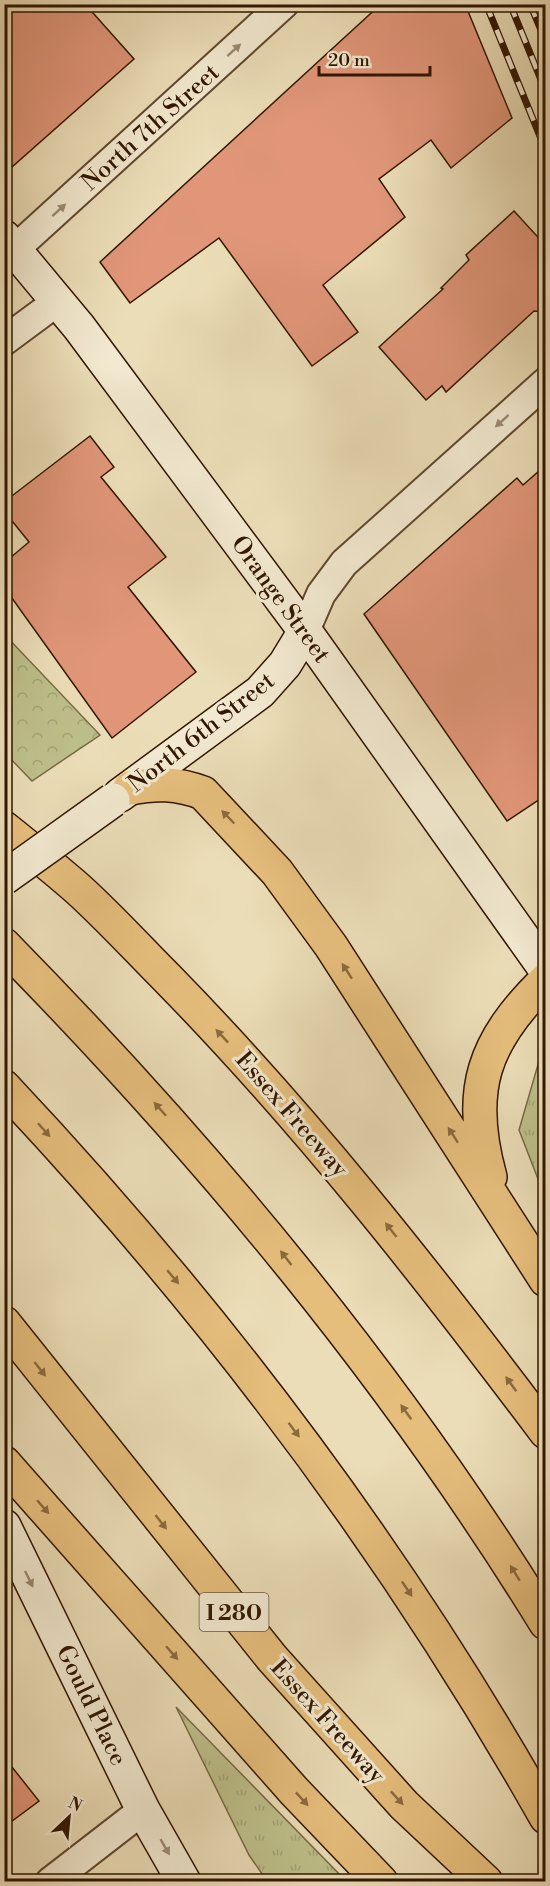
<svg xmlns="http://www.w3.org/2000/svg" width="550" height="1886" font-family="'Libre Bodoni',serif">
<defs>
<pattern id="grass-tufts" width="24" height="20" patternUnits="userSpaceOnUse" patternTransform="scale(1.5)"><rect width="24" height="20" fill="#bdbf8a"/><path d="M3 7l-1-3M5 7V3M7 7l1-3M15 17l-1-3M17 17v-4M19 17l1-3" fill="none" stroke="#a3a375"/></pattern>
<pattern id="forest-crowns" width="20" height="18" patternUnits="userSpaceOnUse" patternTransform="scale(1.5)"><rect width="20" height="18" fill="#bdbf8a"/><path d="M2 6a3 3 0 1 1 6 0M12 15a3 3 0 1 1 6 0" fill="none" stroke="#a3a375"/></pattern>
</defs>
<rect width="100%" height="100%" fill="#ebddb7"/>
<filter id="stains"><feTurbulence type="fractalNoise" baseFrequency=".00333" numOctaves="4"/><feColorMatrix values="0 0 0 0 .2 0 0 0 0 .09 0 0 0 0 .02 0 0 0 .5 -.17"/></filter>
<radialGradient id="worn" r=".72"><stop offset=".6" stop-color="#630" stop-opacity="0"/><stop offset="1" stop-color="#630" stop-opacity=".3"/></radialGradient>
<!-- grass -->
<path fill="url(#grass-tufts)" stroke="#776a46" stroke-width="1.5" d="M539 1061 546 1070 545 1197 519 1130Z
M176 1707 346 1881H267L249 1855Z"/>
<!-- forest -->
<path fill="url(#forest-crowns)" stroke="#776a46" stroke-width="1.5" d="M5 635 100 735 32 781 5 753Z"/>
<!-- building -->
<path fill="#e19679" stroke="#311601" stroke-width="1.5" d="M4 4H85L134 59 4 174Z
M381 4H465L512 118 451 168 431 140 379 179 405 217 323 285 358 332 312 366 219 238 130 303 100 262Z
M514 211 546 246V312L534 311 446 392 442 386 426 400 379 347 443 289 441 288 469 260 466 255Z
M90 436 114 467 101 477 166 557 128 587 196 672 112 738 4 587V563L29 542 4 511V502Z
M546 465V795L507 821 364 614 517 478 523 485Z
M4 1757 39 1801 4 1827Z"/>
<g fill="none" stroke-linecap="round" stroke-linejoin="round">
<!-- street casing -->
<g stroke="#60482e" stroke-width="32">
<path id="street" d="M15 249 284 4
M4 341 58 301
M305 631 321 594 344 563 546 382
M50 1882 143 1810"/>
</g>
<!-- secondary casing -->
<g stroke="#311601" stroke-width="36">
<path id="secondary" d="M4 237 79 327 305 631 546 970
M120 795 260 692 285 664 305 631
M4 1526 143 1810 184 1882"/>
</g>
<!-- highway casing -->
<g stroke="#311601" stroke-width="36">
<path id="highway" d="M130 788C156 783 177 783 203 793L277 872 331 946 546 1280
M4 828C29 848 54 868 78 889 109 917 138 949 168 979 306 1120 427 1274 546 1432
M4 945C208 1153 393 1375 546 1623
M4 1087C213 1309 396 1551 546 1817
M490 1177C466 1091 483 1041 546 980
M4 1323 272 1658 404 1805 486 1882
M4 1463 294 1791 381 1882"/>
</g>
<!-- street -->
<use href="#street" stroke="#f2e9d0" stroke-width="28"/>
<!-- secondary -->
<use href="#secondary" stroke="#f2e9d0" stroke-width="33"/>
<!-- highway -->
<use href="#highway" stroke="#e6be7c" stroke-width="33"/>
<!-- rail casing -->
<g stroke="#311601" stroke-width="7">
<path id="rail" d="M486 4 546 151
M510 4 546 92
M530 4 546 42"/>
</g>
<!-- rail -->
<use href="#rail" stroke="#f2e9d0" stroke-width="4.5" stroke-dasharray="14" stroke-linecap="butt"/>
<!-- secondary-bridge casing -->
<g stroke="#311601" stroke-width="36" stroke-linecap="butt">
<path id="secondary-bridge" d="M4 878 113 800"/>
</g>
<!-- secondary-bridge -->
<use href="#secondary-bridge" stroke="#f2e9d0" stroke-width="33"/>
</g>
<!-- one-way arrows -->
<defs><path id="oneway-solid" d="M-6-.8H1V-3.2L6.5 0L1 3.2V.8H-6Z" transform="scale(1.5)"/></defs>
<g fill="#9b8a73">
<use href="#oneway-solid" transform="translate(234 50) rotate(-42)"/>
<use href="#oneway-solid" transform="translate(59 210) rotate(-42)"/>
<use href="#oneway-solid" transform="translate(502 421) rotate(138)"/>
<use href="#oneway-solid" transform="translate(29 1579) rotate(64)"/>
<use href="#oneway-solid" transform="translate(165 1847) rotate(60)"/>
</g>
<g fill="#8c6a3e">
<use href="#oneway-solid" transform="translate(228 817) rotate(-134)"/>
<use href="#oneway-solid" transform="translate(347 971) rotate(-123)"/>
<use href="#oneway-solid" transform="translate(222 1036) rotate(-133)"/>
<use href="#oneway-solid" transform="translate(160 1109) rotate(-132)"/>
<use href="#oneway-solid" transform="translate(44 1130) rotate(48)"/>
<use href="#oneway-solid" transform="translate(453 1135) rotate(-123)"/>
<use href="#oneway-solid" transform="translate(391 1230) rotate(-128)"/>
<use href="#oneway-solid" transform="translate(286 1258) rotate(-128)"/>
<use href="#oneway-solid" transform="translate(173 1277) rotate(50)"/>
<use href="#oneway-solid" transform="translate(40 1369) rotate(52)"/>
<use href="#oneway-solid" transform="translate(511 1384) rotate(-126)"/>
<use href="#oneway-solid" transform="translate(406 1412) rotate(-126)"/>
<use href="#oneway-solid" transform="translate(294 1430) rotate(53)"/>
<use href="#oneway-solid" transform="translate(43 1507) rotate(49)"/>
<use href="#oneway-solid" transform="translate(161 1522) rotate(52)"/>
<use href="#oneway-solid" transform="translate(515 1573) rotate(-122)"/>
<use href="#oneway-solid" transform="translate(407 1589) rotate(56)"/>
<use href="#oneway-solid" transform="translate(172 1653) rotate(49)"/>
<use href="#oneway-solid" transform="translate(397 1798) rotate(47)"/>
<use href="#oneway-solid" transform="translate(302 1799) rotate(47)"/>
</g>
<g text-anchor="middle" stroke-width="6" stroke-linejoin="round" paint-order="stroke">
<!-- shield labels -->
<rect fill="#f2e9d0" stroke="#6b553f" stroke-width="1.5" x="199.5" y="1593" width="69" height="38" rx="4.5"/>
<g font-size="22" font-weight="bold" fill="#311601">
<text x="234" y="1620">I 280</text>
</g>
<!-- street labels -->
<g font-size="24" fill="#311601" stroke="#f2e9d0">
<text transform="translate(150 127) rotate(-42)" y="8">North 7th Street</text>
<text transform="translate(281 599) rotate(54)" y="8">Orange Street</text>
<text transform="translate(201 732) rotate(-38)" y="8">North 6th Street</text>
<text transform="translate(292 1114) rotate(49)" y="8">Essex Freeway</text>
<text transform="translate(92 1705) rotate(64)" y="8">Gould Place</text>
<text transform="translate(328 1721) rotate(48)" y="8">Essex Freeway</text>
</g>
</g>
<!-- margin -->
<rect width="550" height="1886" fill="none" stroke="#ebddb7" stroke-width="24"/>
<rect x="6" y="6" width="538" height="1874" fill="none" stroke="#311601" stroke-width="3"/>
<rect x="12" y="12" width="526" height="1862" fill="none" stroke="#311601" stroke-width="1.5"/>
<!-- north arrow -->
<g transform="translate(69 1817) rotate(26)" stroke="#f2e9d0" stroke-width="4.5" paint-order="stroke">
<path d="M0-4.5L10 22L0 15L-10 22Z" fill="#311601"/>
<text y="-9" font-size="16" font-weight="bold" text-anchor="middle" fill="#311601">N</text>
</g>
<!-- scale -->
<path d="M319 66v9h111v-9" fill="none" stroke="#311601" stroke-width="3"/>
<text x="328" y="66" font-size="18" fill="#311601" stroke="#f2e9d0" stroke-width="4.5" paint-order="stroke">20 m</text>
<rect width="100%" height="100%" filter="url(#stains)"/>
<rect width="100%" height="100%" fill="url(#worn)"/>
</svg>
